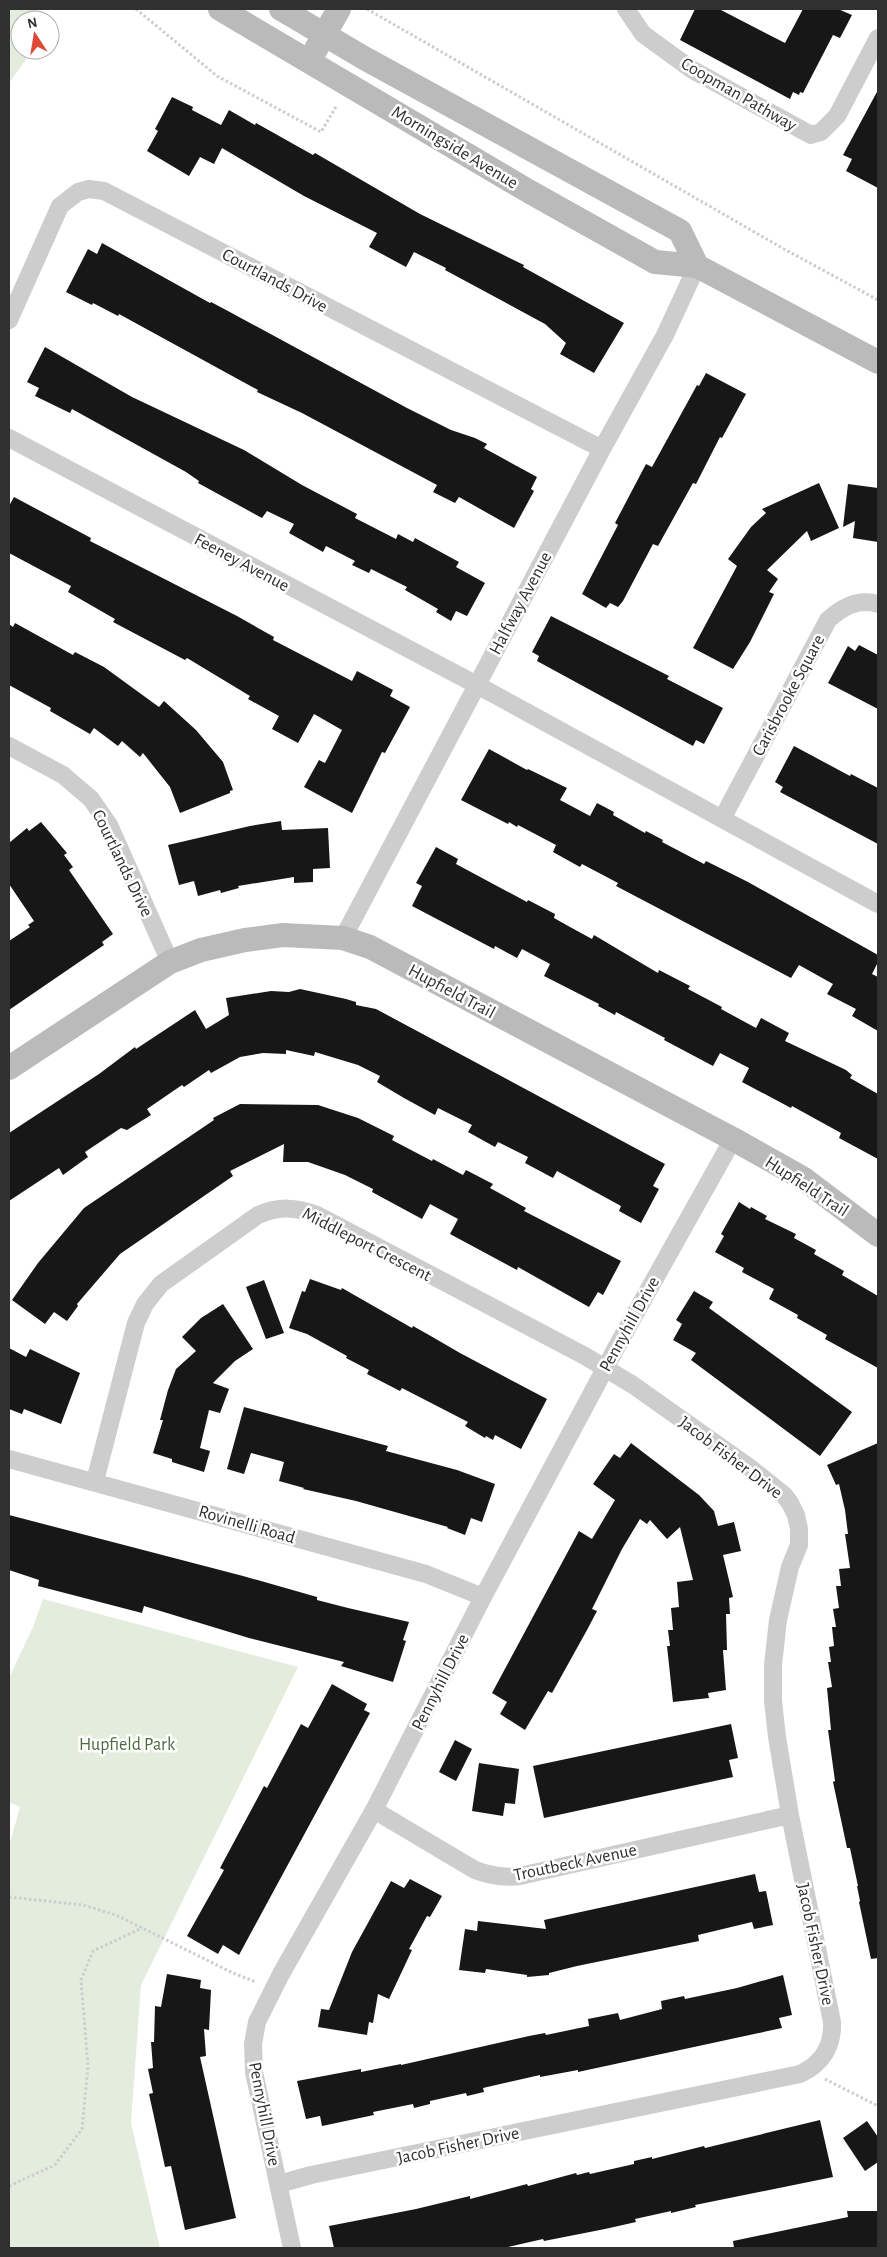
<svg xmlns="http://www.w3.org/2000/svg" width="887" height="2257" font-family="'Alegreya Sans',sans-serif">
<rect width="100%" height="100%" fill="#fff"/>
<!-- green -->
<path fill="#e4ecde" d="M9 9H35L43 20H20V50H33L9 83Z
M43 1599 298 1667 141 1985 131 2123 160 2248H9V1846L20 1807 9 1802V1678L33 1627Z"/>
<!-- building -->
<path fill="#171717" d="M695 9H719L785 43 803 9H838L852 15 840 38 833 35 803 93 800 92 799 95 793 92 790 99 680 40Z
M878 90V188L846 171 852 159 843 155Z
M172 97 193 107 192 110 221 125 229 110 255 125 256 123 313 155 315 153 420 214 524 265 523 267 624 323 594 373 560 354 566 343 545 324 445 270 446 268 414 252 406 267 369 247 377 233 304 196 222 148 214 164 200 157 189 176 147 151 158 131 155 129Z
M102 243 210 303 211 302 228 311 407 408 451 430 475 438 487 444 484 448 537 477 531 489 534 491 514 528 459 497 455 503 433 492 437 485 302 413 257 392 258 390 119 314 118 316 93 303 92 305 66 292 88 249 97 254Z
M45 347 132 397 244 450 302 485 357 514 355 518 396 539 398 534 413 542 415 538 459 562 456 567 485 583 467 616 456 611 451 621 436 612 438 609 405 590 407 587 371 569 369 573 352 565 355 561 326 546 323 552 289 533 294 524 267 511 262 518 198 483 199 481 186 472 72 409 70 413 35 396 39 388 27 382Z
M706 373 746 394 722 438 720 437 696 484 693 483 658 546 653 544 623 601 618 607 610 603 606 608 582 594 618 525 615 523 646 464 652 467 697 385 699 386Z
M819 483 839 528 811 541 807 531 767 570 778 579 769 592 774 594 750 642 733 669 693 648 737 566 728 559 751 527 766 513 762 509Z
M848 484 878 488V542L853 538 855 521 843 527Z
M14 497 91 538 90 541 237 616 274 637 273 640 352 681 357 671 393 690 390 696 410 707 385 753 382 752 352 813 304 787 319 760 325 763 342 730 314 714 298 743 272 729 279 716 248 699 250 696 187 658 185 660 113 622 115 619 68 592 71 586 9 553V506Z
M551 616 669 676 667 679 723 708 704 744 696 740 693 746 537 661 539 656 532 652Z
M15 623 73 655 75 652 104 667 159 707 164 701 196 730 223 762 233 790 230 791V793L180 813 170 787 143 753 140 757 122 741 118 746 94 728 90 734 50 711 51 708 9 685V624L13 627Z
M859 645 878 655V709L828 683 848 646 855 651Z
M794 746 850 776 851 774 878 788V844L780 792 783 787 775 782Z
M489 749 527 770 528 769 567 788 560 800 590 816 597 803 614 812 613 815 645 833 646 831 663 840 662 842 704 864 706 861 748 882 878 955V962L872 974 878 977V1031L852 1016 856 1009 827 994 833 984 799 965 791 978 616 886 618 883 582 864 580 867 553 852 556 845 518 825 517 827 509 822 508 824 461 800Z
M281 821 282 830 328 828 330 868 313 869V882L294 883V877L238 886 239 888 221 893 220 890 198 896 194 881 179 885 168 845 250 826Z
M41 822 67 853 64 855 73 867 69 870 113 934 102 942 104 945 9 1010V941L30 927 28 925 34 921 9 884V843L27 828 29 831Z
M436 847 458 859 456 864 527 902 528 900 555 914 554 918 570 927 592 939 594 935 658 973 659 970 690 986 688 989 722 1007 721 1009 756 1028 761 1018 789 1033 785 1041 846 1070 852 1075 850 1078 878 1094V1159L839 1138 841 1133 792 1106 791 1108 742 1082 749 1068 720 1053 713 1066 664 1040 665 1038 616 1012 615 1015 598 1006 599 1004 544 976 550 964 522 949 517 958 495 946 494 949 412 906 422 886 416 883Z
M300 989 346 999 356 1002V1005L376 1009 665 1164 653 1186 659 1189 641 1223 619 1211 621 1206 557 1171 553 1178 525 1163 528 1157 498 1142 495 1147 468 1132 472 1125 438 1108 435 1115 404 1098 377 1082 380 1076 358 1065 315 1052 314 1056 286 1050V1054L263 1053 240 1057 211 1073 209 1070 184 1087 182 1085 147 1109 151 1115 127 1130 121 1128 85 1152 88 1157 63 1175 59 1168 9 1201V1133L99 1074 135 1047 136 1049 195 1010 206 1029 229 1015 226 998 271 991 289 992Z
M240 1104 318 1105 358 1118 394 1136 392 1140 432 1161 433 1159 463 1175 466 1170 493 1184 490 1188 526 1208 524 1211 621 1261 603 1295 598 1292 589 1307 518 1267 517 1270 450 1234 458 1219 430 1204 422 1219 372 1192 373 1189 345 1175 308 1162H283L284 1144 230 1171 233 1176 120 1254 77 1304 78 1306 67 1321 54 1312 45 1324 12 1300 38 1263 84 1208 214 1120 213 1118Z
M739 1202 750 1209 751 1207 767 1216 765 1219 796 1234 794 1238 816 1250 814 1254 844 1271 842 1275 878 1296V1368L825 1339 827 1335 797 1318 798 1315 769 1299 774 1289 742 1272 744 1268 715 1252 724 1236 721 1234Z
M310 1279 341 1290 342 1288 412 1328 413 1326 429 1335 460 1353 547 1399 521 1449 495 1435 493 1440 486 1436 485 1438 465 1426 468 1422 402 1388 400 1391 367 1374 369 1370 346 1358 347 1356 307 1334 289 1328 302 1291 305 1292Z
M264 1280 284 1333 266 1339 246 1287Z
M694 1291 713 1302 709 1308 852 1412 820 1456 691 1360 696 1353 673 1340 682 1324 676 1320Z
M223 1304 253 1349 235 1361 213 1383 229 1389 220 1413 209 1410 200 1448 210 1451 204 1472 172 1462V1459L153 1453 163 1420H160L168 1390 176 1369 196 1351 182 1337 201 1318Z
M9 1348 26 1357 30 1349 80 1373 61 1424 24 1409 22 1414 9 1409Z
M244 1407 388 1446 386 1451 457 1470 495 1484 482 1522 471 1518 465 1535 447 1528 448 1527 356 1501 303 1489 304 1488 279 1481 284 1462 251 1453 244 1474 227 1469Z
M631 1443 699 1495 714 1511 718 1526 734 1522 741 1551 723 1555 733 1597 729 1598 730 1614H726L727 1650H723L726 1690 708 1693 709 1698 673 1702 667 1646H670L668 1630H673L671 1608 679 1607 677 1582 693 1580 680 1527 667 1539 650 1520 647 1524 640 1519 622 1549 592 1609 597 1611 587 1630 552 1693 548 1691 525 1730 500 1714 507 1702 492 1693 579 1531 592 1539 615 1500 593 1484 614 1454 620 1458Z
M878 1443V1958L871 1959 859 1902 860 1901 857 1886H858L850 1848H847L833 1782 835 1781 828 1730H831L827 1688 832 1687 828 1662H831L829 1647 834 1646 832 1627H836L833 1609 839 1608 836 1586H841L839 1569 850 1568 845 1534H848L845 1510 839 1484 836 1485 827 1465Z
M9 1515 243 1576 317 1597V1600L348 1608 409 1622 403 1640 406 1641 393 1682 341 1666 344 1662 249 1638 144 1606 142 1613 38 1586 39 1580 9 1570Z
M332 1684 367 1704 364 1710 370 1713 239 1955 223 1945 218 1954 187 1936 224 1870 220 1868 264 1786 267 1788 301 1724 308 1728Z
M731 1724 738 1758 729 1760 733 1777 544 1818 533 1766Z
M455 1740 472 1749 456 1781 439 1772Z
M479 1763 519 1769 515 1804 505 1803 503 1816 472 1811Z
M755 1874 759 1892 766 1891 773 1925 754 1929 752 1922 698 1935 699 1941 577 1966 549 1973V1975L527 1977V1975L486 1969 485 1973 459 1970 465 1929 477 1931 478 1921 546 1929 544 1920Z
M410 1879 442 1896 430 1917 427 1916 409 1949 412 1950 389 1999 378 1994 373 2023 369 2022 367 2035 318 2027 321 2009 329 2010 352 1952 391 1881 404 1888Z
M167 1974 201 1980 200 1988 211 1990 209 2030 204 2029 206 2056 200 2057 236 2218 185 2230 171 2166 165 2167 149 2094 153 2093 148 2069 153 2068 151 2042H154L155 2006 161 2007Z
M783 1975 792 2015 779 2018 782 2028 578 2072V2070L540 2077V2075L483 2088 484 2092 467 2096 466 2093 430 2101V2104L414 2108 413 2104 373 2112 374 2115 322 2126 320 2116 306 2119 297 2081 361 2069V2072L401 2064V2065L529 2036 545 2033 546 2035 589 2026 588 2019 618 2013 620 2020 662 2009 661 2001 684 1996 685 1999 737 1988Z
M820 2120 833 2177 695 2205 696 2207 671 2213V2211L635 2219 636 2222 605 2229 544 2241 543 2239 504 2248H334L329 2226 416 2209 470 2196V2199L527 2184 528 2186 576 2173 577 2175 589 2172 590 2174 634 2164V2161L652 2157V2159L704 2146 705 2148Z
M867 2121 878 2137V2162L865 2171 843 2138Z
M847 2211H878V2248H734L733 2241 848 2217Z"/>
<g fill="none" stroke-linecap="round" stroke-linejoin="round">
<!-- path -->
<path stroke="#cdcdcd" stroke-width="3" stroke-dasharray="2.5 2.5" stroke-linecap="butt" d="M136 9 217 76 321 132 337 105
M367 9 784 249 878 300
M9 1897 83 1905 116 1915 233 1973 256 1982
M825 2079 878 2106
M9 2186 55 2165 82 2129 88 2066 81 1980 93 1951 142 1928"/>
<!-- street -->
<path stroke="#cdcdcd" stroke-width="18" d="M626 9 643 34 691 69 811 135 821 132 837 116 878 38
M9 320 60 206 78 192 89 189 104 191 602 449
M9 438 477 685 878 904
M9 746 63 775 91 799 109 825 170 962
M722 819 828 620C842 607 858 598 878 604
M343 938 602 449 665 335 697 266
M9 1459 426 1574 483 1597
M95 1481 136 1323 145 1304 161 1284 258 1215C279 1206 296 1207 317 1215L585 1356 633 1385 749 1467 784 1495 790 1503 796 1515 799 1529V1545L790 1567 778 1620 773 1665V1701L777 1737 790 1815 832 2022C833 2046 822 2064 800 2074L311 2175 279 2184
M374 1810 475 1870C491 1876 504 1878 520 1876L790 1815
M292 2248 254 2072 253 2044 257 2022 281 1974 374 1810 483 1597 616 1348 733 1139"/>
<!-- secondary -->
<path stroke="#bababa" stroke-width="24" d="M220 9 530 192 655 262 697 266 878 362
M281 9 364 58 680 231 697 266
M316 49 339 9
M9 1068 170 962 201 950 245 940 283 935 343 938 370 947 733 1139 804 1179 878 1235"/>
</g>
<g text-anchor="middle" stroke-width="5" stroke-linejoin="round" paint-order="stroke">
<!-- street labels -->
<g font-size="18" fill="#303030" stroke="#fff">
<text transform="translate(739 94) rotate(30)" y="6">Coopman Pathway</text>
<text transform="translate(455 147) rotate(31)" y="6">Morningside Avenue</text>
<text transform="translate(275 280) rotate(28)" y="6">Courtlands Drive</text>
<text transform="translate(242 562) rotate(28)" y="6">Feeney Avenue</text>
<text transform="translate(520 603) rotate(-62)" y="6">Halfway Avenue</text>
<text transform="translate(788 695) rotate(-62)" y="6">Carisbrooke Square</text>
<text transform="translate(123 863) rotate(64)" y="6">Courtlands Drive</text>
<text transform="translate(452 991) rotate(28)" y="6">Hupfield Trail</text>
<text transform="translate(807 1186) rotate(33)" y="6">Hupfield Trail</text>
<text transform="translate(367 1244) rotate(27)" y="6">Middleport Crescent</text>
<text transform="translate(629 1324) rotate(-61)" y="6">Pennyhill Drive</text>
<text transform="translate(731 1457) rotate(37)" y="6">Jacob Fisher Drive</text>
<text transform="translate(247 1524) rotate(16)" y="6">Rovinelli Road</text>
<text transform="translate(440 1682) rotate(-63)" y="6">Pennyhill Drive</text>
<text transform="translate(575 1862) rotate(-12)" y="6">Troutbeck Avenue</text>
<text transform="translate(816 1944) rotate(78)" y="6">Jacob Fisher Drive</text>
<text transform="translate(265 2114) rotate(79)" y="6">Pennyhill Drive</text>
<text transform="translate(458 2145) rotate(-12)" y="6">Jacob Fisher Drive</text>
</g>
<!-- park labels -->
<g font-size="18" fill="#4c6a3f" stroke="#fff">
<text x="127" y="1750">Hupfield Park</text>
</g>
</g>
<!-- border -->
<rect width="887" height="2257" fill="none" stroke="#303030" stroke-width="20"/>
<!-- north arrow -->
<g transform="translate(35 35) rotate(348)"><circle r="24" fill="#ffffff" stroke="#acacac"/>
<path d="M0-4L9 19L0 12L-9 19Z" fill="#de493a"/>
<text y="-8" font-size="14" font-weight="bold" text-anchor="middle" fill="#303030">N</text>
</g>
</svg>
